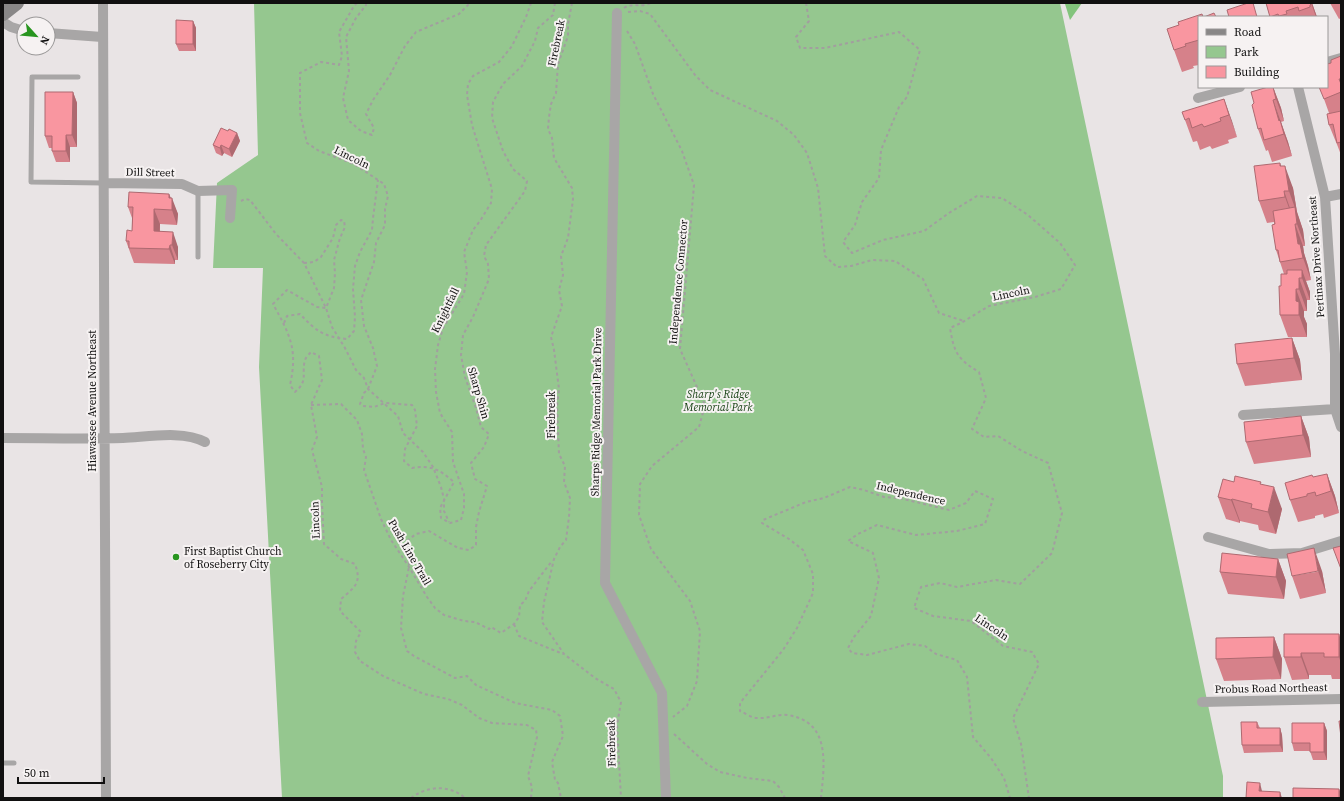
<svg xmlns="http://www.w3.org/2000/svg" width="1344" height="801" font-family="'Source Serif 4',serif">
<rect width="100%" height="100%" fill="#e9e4e5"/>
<!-- green -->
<path fill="#95c78f" d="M254 3H1060L1223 776V798H282L259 367 263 268H213L217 183 258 155Z"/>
<!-- forest -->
<path fill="#83c47c" d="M1065 3H1082L1070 20 1065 4Z"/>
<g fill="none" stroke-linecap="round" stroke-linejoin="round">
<!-- path -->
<path stroke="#a29e9f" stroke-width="2" stroke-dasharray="3 3" stroke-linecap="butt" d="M357 3 354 6 339 32 342 56 339 65 321 62 300 73V113L307 143 319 151 354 164 384 184 388 196 385 209V225L376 243 374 262 361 300 364 326 373 348 377 366 368 389 364 393 360 404 363 406 374 407 385 403 412 405 415 410 417 426 405 449 404 461 412 468C431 465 439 469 454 482L440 508 441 518 450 523 461 520 464 508V494L453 462 452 432 440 413 436 392 435 369 438 345 443 328 464 294 467 272 464 252 473 230 480 221 491 203 492 189 472 125 467 95 468 84 473 76 499 62 512 46 526 17 531 3
M366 3V5L356 18 346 37 349 71 343 98 348 120 361 131 372 135 374 128 366 114 373 100 390 75 405 46 416 32 459 14 470 3
M555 3 553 15 538 28 535 41 522 66 503 84 493 102 492 118 503 151 513 169 527 181 525 191 486 245 484 256 488 264 489 279 473 317 463 335 461 355 465 377 476 408 481 427 489 434 484 447 471 463 475 479 487 486 479 512 476 527V545L469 550 458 548 429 531 416 534 408 540 409 567 403 596 401 628 407 651 414 656 455 678 467 676 476 685 515 703 552 710 560 716 563 736 552 762 555 780 558 783 561 798
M572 3 568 24V36L558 64 556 93 551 104 549 117 548 129 552 138 554 158 572 188 573 199 568 238 561 256 563 275 559 290 562 306 551 337 554 350 559 389 557 406 559 454 565 466 564 482 570 498 569 517 566 540 560 547 554 559 544 602 542 622 564 654 595 678 614 689 621 702 617 725 621 798
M806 3 809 21 796 37 800 48H825L899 32 920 50 907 97 899 107 881 150 879 178 862 202 855 225 843 242 852 253 883 240 924 231 949 213 977 196 1002 198 1028 215 1060 243 1075 265 1061 289 1035 297 989 306 961 323 950 328C954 352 957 359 979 372L986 398 972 429 984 437 998 436 1022 451 1048 463 1062 513 1052 553 1020 584 996 580 957 587 940 583 921 587 914 608 933 616 971 621 1003 646 1032 652 1039 664 1013 718 1021 744 1029 798
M624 8C633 2 641 8 651 3
M628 12 640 11 650 14 695 75 710 90 777 121 794 135 807 153 818 188 825 256 837 267 851 266 872 260 895 261 923 279 939 313 964 321
M627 31 635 44 653 94 682 151 694 185 680 349 705 405 699 427 652 466 640 484 639 515 651 549 690 601 700 631 697 681 687 706 673 717
M241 201 245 199 250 200 276 234 304 263 326 308 332 327 345 348 356 370 364 378 368 389 398 416 403 433 423 452 433 467 441 487 444 499V511L449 522
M304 263 314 262 321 257 333 238 336 225 341 220 344 221 345 227 340 238 334 260 335 273 334 288 326 308 317 307 287 290 273 304C290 335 298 349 290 385L295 392C309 380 301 374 305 360 306 357 309 354 311 352L319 356 322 380 311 405 317 437 312 450 322 487V504L324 544 341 559 355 564C362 583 355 587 341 599L340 611 361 632 356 641 355 652 360 661 383 676 424 694 448 699 462 705 479 718 492 723 527 725 536 730 537 737 528 776 532 787 531 798
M284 323 287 316 300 314C315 330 323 337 347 339L354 331 355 317 353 289 355 266 360 252 372 230 373 218 378 180
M311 405 341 404 357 420 362 434 363 449 366 457 364 470 381 519 391 540 409 567 427 597 435 608 444 615 464 621 475 622 489 629 491 627 501 633 514 624 519 617 520 605 525 601 529 591 552 561
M514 624 519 636 563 654
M674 734 707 764 720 772 747 778 773 781 779 787 785 798
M411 798C427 786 449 784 465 798
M821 798C824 766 832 721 787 715 777 714 767 719 757 718 751 718 745 713 740 711V703L783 650 797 628 813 593V574L803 550 789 539 762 523 763 520 806 502 824 498 850 487 864 490 884 497 899 498 949 510 966 503 975 491 993 499 985 524 957 531 916 535 877 525 858 534 848 541 873 553 879 578 871 616 854 637 848 648 852 653 867 655 909 644 925 646 936 654 957 660 967 677 973 737 991 758 1004 778 1010 798"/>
<!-- lane -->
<path stroke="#a8a6a6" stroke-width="5" d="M78 77H32L31 182 103 183
M198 191V257
M3 763H14"/>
<!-- street -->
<path stroke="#a8a6a6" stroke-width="10" d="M103 3 106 798
M617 13 605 583 662 693 666 798
M3 22 11 27 24 31
M48 33 102 37
M1327 62 1341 58
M1298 87 1325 197 1335 354V409L1341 427
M1198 98 1240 87
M103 183 182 184 198 191 232 190 230 218
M1325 197 1341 194
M1243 415 1335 409
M3 438C43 438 83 439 123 438 147 437 183 430 205 442
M1208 537 1269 554 1302 553 1341 541
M1202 702 1341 699"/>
<!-- secondary -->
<path stroke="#898787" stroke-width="14" d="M3 14 17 3"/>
</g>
<!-- wall -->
<path fill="#d6818a" d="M1266 3H1312L1317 17H1270Z
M1330 3H1341V18L1339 19Z
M1199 17V65L1193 66 1194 68 1182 72 1174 50 1179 25Z
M193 21 196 28V51H179L176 44Z
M1341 57V155L1338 147 1329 125V113L1324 99 1327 87 1331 63Z
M1273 87 1281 108 1284 121 1281 122 1288 142 1292 156 1272 162 1268 150 1266 151 1258 129Z
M73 92 77 103V147H70V162H56L52 151V148H49L45 136Z
M1224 99 1237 137 1228 140 1229 143 1212 149 1210 146 1200 150 1197 141 1193 142 1185 120Z
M228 131 237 133 240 141 232 157 224 153 222 156 216 153 213 145Z
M1281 166 1293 188 1297 212 1303 230 1305 246H1303L1304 253 1308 266 1311 280 1306 281 1310 292V300H1307V311H1304V317L1307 324V337H1288L1280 315 1281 286 1284 274 1276 250 1274 222 1267 223 1259 201Z
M169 194 178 214 177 225 160 224V231L178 247V260H175V264L134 263 126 241 132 231V218L128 207Z
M1292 338 1300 360 1302 380 1245 386 1237 364Z
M1301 416 1309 438 1311 457 1254 464 1246 442Z
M1327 474 1335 496 1339 513 1324 518 1323 514 1315 516V518L1298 522 1290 500Z
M1234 482 1261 485 1282 509 1276 534 1259 530 1258 525 1240 521V523L1226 519 1218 497Z
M1278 559 1286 581 1284 599 1228 594 1220 572Z
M1322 571 1326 593 1300 599 1292 576Z
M1339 634 1341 641V679H1332L1331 675H1309V679L1292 680 1284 657Z
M1274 637 1282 659 1281 679 1224 681 1216 659Z
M1257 722 1260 728H1280L1282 735 1283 752 1244 753 1242 745Z
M1324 723 1327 731V760H1313L1310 751H1294L1292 743Z"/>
<!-- shaded-wall -->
<path fill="#ae6970" d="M1311 3H1312L1317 17H1316Z
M193 21 196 28V51L193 44Z
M1273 87 1281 108 1284 121 1276 99Z
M73 92 77 103V147L72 135Z
M1224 99 1232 121 1237 137 1229 115Z
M1273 100 1288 142 1292 156 1279 121Z
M237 133 240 141 232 157 229 149Z
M66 135 70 147V162L66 151Z
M221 145 224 153 222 156 220 148Z
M1280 163 1288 184 1285 166 1293 188 1297 212 1303 230 1305 246 1297 224 1295 208 1280 166Z
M1284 191 1292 214 1293 219 1285 197Z
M169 194 172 201V198L178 214 177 225 172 210 169 198Z
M154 209 160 224 159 246 154 231Z
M1295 224 1303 246 1304 253 1308 266 1311 280 1298 244Z
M173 232 178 247V260L172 245Z
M170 245 175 260V264L169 249Z
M1302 270 1310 292V300L1302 278Z
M1299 278 1307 300V311L1299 289Z
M1296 289 1304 311V317L1307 324V337L1299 315 1296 301Z
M1292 338 1300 360 1302 380 1294 358Z
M1301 416 1309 438 1311 457 1303 435Z
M1327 474 1335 496 1339 513 1331 491Z
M1274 487 1282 509 1276 534 1268 512Z
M1232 499 1240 521V523L1231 500Z
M1314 548 1322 571 1326 593 1318 571Z
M1278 559 1286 581 1284 599 1276 577Z
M1339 634 1341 641V663L1339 657Z
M1274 637 1282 659 1281 679 1273 657Z
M1301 653 1309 675V679L1301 657Z
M1324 723 1327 731V760L1324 752Z
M1280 728 1282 735 1283 752 1280 745Z
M1260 783 1262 791V798L1259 791Z
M1339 789 1341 793V798H1339Z
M1280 792 1282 798H1280Z"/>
<!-- building -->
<path fill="#f996a0" stroke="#ae6970" d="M1248 3H1253L1257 17H1229L1227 10Z
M1266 3H1311V4L1310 5V7L1299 11 1298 7 1286 11 1287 14 1279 16 1278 14 1270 17Z
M1214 13 1216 17H1204Z
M1202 14 1203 17H1199V40L1185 44 1186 46 1174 50 1167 29 1179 25 1178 22Z
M176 20 193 21V44H176Z
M1341 56V79H1339L1341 84V92L1324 99 1319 87H1327V64L1331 63V60Z
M1268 87H1273L1276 99 1273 100 1279 121 1280 120 1284 134 1264 140 1261 128 1258 129 1252 105 1254 103 1251 92Z
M45 92H73L72 135H66V151H52V136H45Z
M1224 99 1229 115 1220 118 1221 121 1204 127 1202 124 1192 128 1189 118 1185 120 1182 112Z
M1341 111V142L1337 143 1333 124 1329 125 1327 114Z
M221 128 228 131 229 129 237 133 229 149 221 145 220 148 213 145Z
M1280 163V166H1285L1289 191H1284L1285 197 1259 201 1254 166Z
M129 192 169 194V198H172V210L154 209V231L173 232 172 245H170L169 249 129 248V241H126L127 230 132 231 133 207H128Z
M1295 207 1297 224H1295L1298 244H1300L1303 258 1280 262 1278 250H1276L1272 225 1275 224 1273 211Z
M1287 270H1302V278H1299V289H1296V301L1299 302V315H1280L1279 286H1281V274H1287Z
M1292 338 1294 358 1237 364 1235 344Z
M1301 416 1303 435 1246 442 1244 422Z
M1327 474 1331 491 1316 496 1315 492 1307 494V496L1290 500 1285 483 1312 475 1313 477Z
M1235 476 1261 482 1260 484 1274 487 1268 512 1251 508 1252 504 1232 499 1231 500 1218 497 1223 479 1234 482Z
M1341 546V569L1333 548Z
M1314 548 1318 571 1292 576 1287 554Z
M1222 553 1278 559 1276 577 1220 572Z
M1284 634H1339V657H1324V653H1301V657H1284Z
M1274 637 1273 657 1216 659V638Z
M1339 721H1341V737Z
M1241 722H1257V728H1280V745H1242Z
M1292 723H1324V752H1310V743H1292Z
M1247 782 1260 783 1259 791 1280 792V798H1246Z
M1293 788 1339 789V798H1293Z"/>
<!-- markers -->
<circle fill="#28951f" stroke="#f6f2f2" stroke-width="1.5" cx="176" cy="557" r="4"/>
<g text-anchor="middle" stroke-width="4" stroke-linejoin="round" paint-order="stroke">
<!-- street labels -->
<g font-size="11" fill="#111010" stroke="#f6f2f2">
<text transform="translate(556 43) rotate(-78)" y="4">Firebreak</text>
<text transform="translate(352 157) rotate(26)" y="4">Lincoln</text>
<text transform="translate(150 172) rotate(1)" y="4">Dill Street</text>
<text transform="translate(1316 257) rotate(-94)" y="4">Pertinax Drive Northeast</text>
<text transform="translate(678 282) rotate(-85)" y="4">Independence Connector</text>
<text transform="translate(1011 293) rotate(-12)" y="4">Lincoln</text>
<text transform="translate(445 310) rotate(-64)" y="4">Knightfall</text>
<text transform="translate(479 393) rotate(74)" y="4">Sharp Shin</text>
<text transform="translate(92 401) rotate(-90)" y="4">Hiawassee Avenue Northeast</text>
<text transform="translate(596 412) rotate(-89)" y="4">Sharps Ridge Memorial Park Drive</text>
<text transform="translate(551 415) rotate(-90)" y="4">Firebreak</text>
<text transform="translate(911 493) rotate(13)" y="4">Independence</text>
<text transform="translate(315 520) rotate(-92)" y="4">Lincoln</text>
<text transform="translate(410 552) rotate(60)" y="4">Push Line Trail</text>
<text transform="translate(992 627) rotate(34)" y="4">Lincoln</text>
<text transform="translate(1271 688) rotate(-1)" y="4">Probus Road Northeast</text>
<text transform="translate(611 743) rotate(-91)" y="4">Firebreak</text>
</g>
<!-- park labels -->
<g font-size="11" font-style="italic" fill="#113d0e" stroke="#f6f2f2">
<text x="718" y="398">Sharp's Ridge<tspan x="718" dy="13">Memorial Park</tspan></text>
</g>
<!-- poi labels -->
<g font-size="11" fill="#111010" stroke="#f6f2f2" text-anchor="start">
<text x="184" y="555">First Baptist Church<tspan x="184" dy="13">of Roseberry City</tspan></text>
</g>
</g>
<!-- border -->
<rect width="1344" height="801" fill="none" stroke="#111010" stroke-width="8"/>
<!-- legend -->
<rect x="1198" y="16" width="130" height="72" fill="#f6f2f2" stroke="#9a9898"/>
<rect x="1206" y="29" width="20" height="6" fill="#898787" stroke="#9a9898"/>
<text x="1234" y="36" font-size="12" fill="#111010">Road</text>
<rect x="1206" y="46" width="20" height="12" fill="#95c78f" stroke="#9a9898"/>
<text x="1234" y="56" font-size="12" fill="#111010">Park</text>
<rect x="1206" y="66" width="20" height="12" fill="#f996a0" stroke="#9a9898"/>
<text x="1234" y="76" font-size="12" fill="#111010">Building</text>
<!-- north arrow -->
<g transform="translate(36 36) rotate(117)"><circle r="19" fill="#f6f2f2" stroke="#9a9898"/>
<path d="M0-3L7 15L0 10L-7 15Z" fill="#28951f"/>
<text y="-6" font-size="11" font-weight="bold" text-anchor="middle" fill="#111010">N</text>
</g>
<!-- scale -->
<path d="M18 777v6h86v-6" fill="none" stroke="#111010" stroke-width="2"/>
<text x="24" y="777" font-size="12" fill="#111010" stroke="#f6f2f2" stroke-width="3" paint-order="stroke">50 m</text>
</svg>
